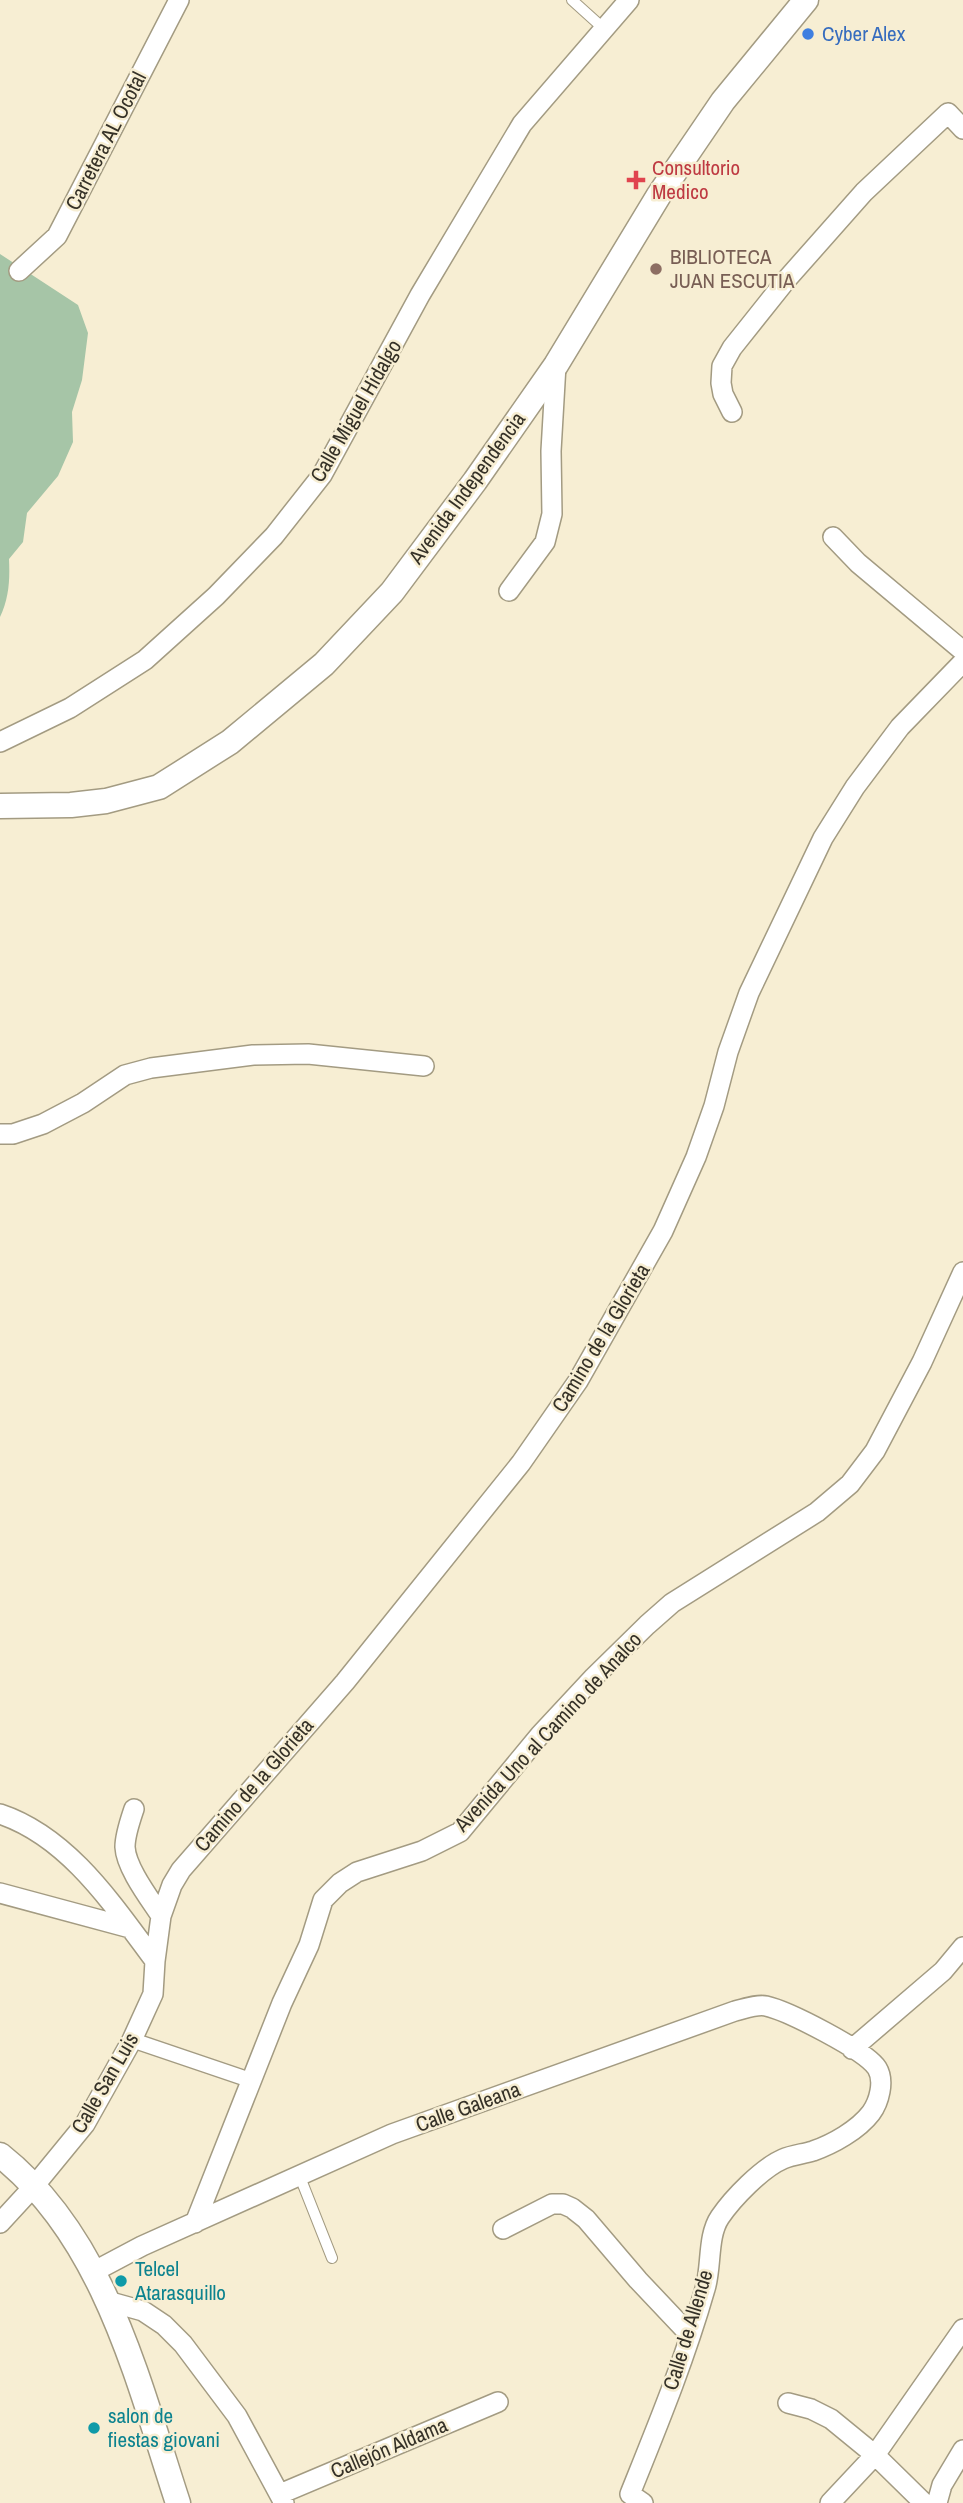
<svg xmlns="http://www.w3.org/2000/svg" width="963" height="2503" font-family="'Archivo Narrow',sans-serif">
<rect width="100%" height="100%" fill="#f7eed3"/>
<!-- forest -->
<path fill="#a6c5a7" d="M0 254 78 305 88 333 82 380 72 412 73 442 58 476 27 513 23 542 9 559C10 580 9 598 0 617Z"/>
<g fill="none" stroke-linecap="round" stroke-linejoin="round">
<!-- service casing -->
<g stroke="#a39b82" stroke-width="12">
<path id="service" d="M572 0 603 28
M300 2177 332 2258"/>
</g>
<!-- pedestrian casing -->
<g stroke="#a39b82" stroke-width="17">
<path id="pedestrian" d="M132 2040 253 2081"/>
</g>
<!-- minor casing -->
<g stroke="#a39b82" stroke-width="22">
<path id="minor" d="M19 271 57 236 179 0
M732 412 723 394 721 383 722 366 732 348 787 279 864 192 948 113 963 129
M833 537 858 563 963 651
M509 591 545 542 552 514 551 451 556 365
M0 742 70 708 145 660 216 596 274 536 322 475 420 295 522 124 629 0
M0 1134H13L43 1124 83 1103 125 1075 151 1068 253 1055 308 1054 424 1066
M134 1809C130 1821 125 1835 125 1847 126 1868 150 1899 161 1916
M0 1814C69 1837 113 1905 155 1961
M0 1893 130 1928
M852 2049 943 1971 963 1947
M0 2223 35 2185 85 2124 132 2040 153 1994 155 1961 161 1916 172 1885 181 1870 345 1682 521 1463 578 1381 663 1231 696 1157 714 1106 728 1052 749 993 823 838 855 787 900 727 963 662
M195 2223 282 2003 309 1945 323 1900 340 1883 357 1872 422 1851 460 1832 540 1735 594 1677 647 1625 672 1603 817 1512 850 1484 875 1451 922 1362 963 1272
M503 2229 552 2204H563L572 2208 586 2219 638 2280 690 2335
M93 2272 142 2246 392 2134 735 2011C744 2009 757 2004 766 2006 788 2011 865 2050 877 2068 885 2081 879 2102 871 2113 858 2130 833 2144 813 2151 803 2154 792 2155 783 2159 762 2168 733 2198 720 2217 707 2236 712 2267 705 2289 685 2359 657 2427 630 2494L643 2503
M107 2301 143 2311 164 2325 183 2344 237 2416 284 2503
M788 2403 811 2409 831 2419 875 2455 924 2503
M280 2494 498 2402
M830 2503 875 2455 963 2329
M937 2503 942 2485 963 2450"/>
</g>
<!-- tertiary casing -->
<g stroke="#a39b82" stroke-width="27">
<path id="tertiary" d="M0 806 71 805 106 801 159 787 230 742 324 664 392 592 475 481 556 365 659 195 723 101 806 0
M0 2155C105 2238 138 2382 178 2503"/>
</g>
<!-- service -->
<use href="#service" stroke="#fff" stroke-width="10"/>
<!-- pedestrian -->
<use href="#pedestrian" stroke="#fff" stroke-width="14"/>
<!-- minor -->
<use href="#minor" stroke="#fff" stroke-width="19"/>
<!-- tertiary -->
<use href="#tertiary" stroke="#fff" stroke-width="24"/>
</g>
<!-- markers -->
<circle fill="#3f7fe0" stroke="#f7eed3" stroke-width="2.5" cx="808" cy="34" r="7"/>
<path fill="#e0444e" stroke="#f7eed3" stroke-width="2.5" d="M632.5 169.5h7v7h7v7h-7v7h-7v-7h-7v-7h7z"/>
<circle fill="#8d6e63" stroke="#f7eed3" stroke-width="2.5" cx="656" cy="269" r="7"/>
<g fill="#0f9aa8" stroke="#f7eed3" stroke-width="2.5">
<circle cx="121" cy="2281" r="7"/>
<circle cx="94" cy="2428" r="7"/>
</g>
<g text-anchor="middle" stroke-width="5" stroke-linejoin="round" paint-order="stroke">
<!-- shop labels -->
<g font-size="21" fill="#366cbe" stroke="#f7eed3" text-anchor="start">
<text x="822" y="41">Cyber Alex</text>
</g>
<!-- street labels -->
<g font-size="21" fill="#353127" stroke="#f7eed3">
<text transform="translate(106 141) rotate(-63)" y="7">Carretera AL Ocotal</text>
<text transform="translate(356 411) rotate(-60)" y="7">Calle Miguel Hidalgo</text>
<text transform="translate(467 488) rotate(-54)" y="7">Avenida Independencia</text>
<text transform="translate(601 1338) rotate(-59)" y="7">Camino de la Glorieta</text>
<text transform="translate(548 1732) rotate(-47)" y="7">Avenida Uno al Camino de Analco</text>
<text transform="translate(254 1785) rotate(-49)" y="7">Camino de la Glorieta</text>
<text transform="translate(105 2083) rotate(-60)" y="7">Calle San Luis</text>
<text transform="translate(468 2107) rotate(-20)" y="7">Calle Galeana</text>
<text transform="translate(688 2330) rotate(-73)" y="7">Calle de Allende</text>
<text transform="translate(389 2448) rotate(-23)" y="7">Callejón Aldama</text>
</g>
<!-- health labels -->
<g font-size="21" fill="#be3a42" stroke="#f7eed3" text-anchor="start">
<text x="652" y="175">Consultorio<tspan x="652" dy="24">Medico</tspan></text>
</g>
<!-- education labels -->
<g font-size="21" fill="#785e54" stroke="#f7eed3" text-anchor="start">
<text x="670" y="264">BIBLIOTECA<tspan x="670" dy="24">JUAN ESCUTIA</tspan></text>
</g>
<!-- culture labels -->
<g font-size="21" fill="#0d838f" stroke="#f7eed3" text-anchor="start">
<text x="135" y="2276">Telcel<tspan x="135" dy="24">Atarasquillo</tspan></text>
<text x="108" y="2423">salon de<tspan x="108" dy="24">fiestas giovani</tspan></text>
</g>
</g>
</svg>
